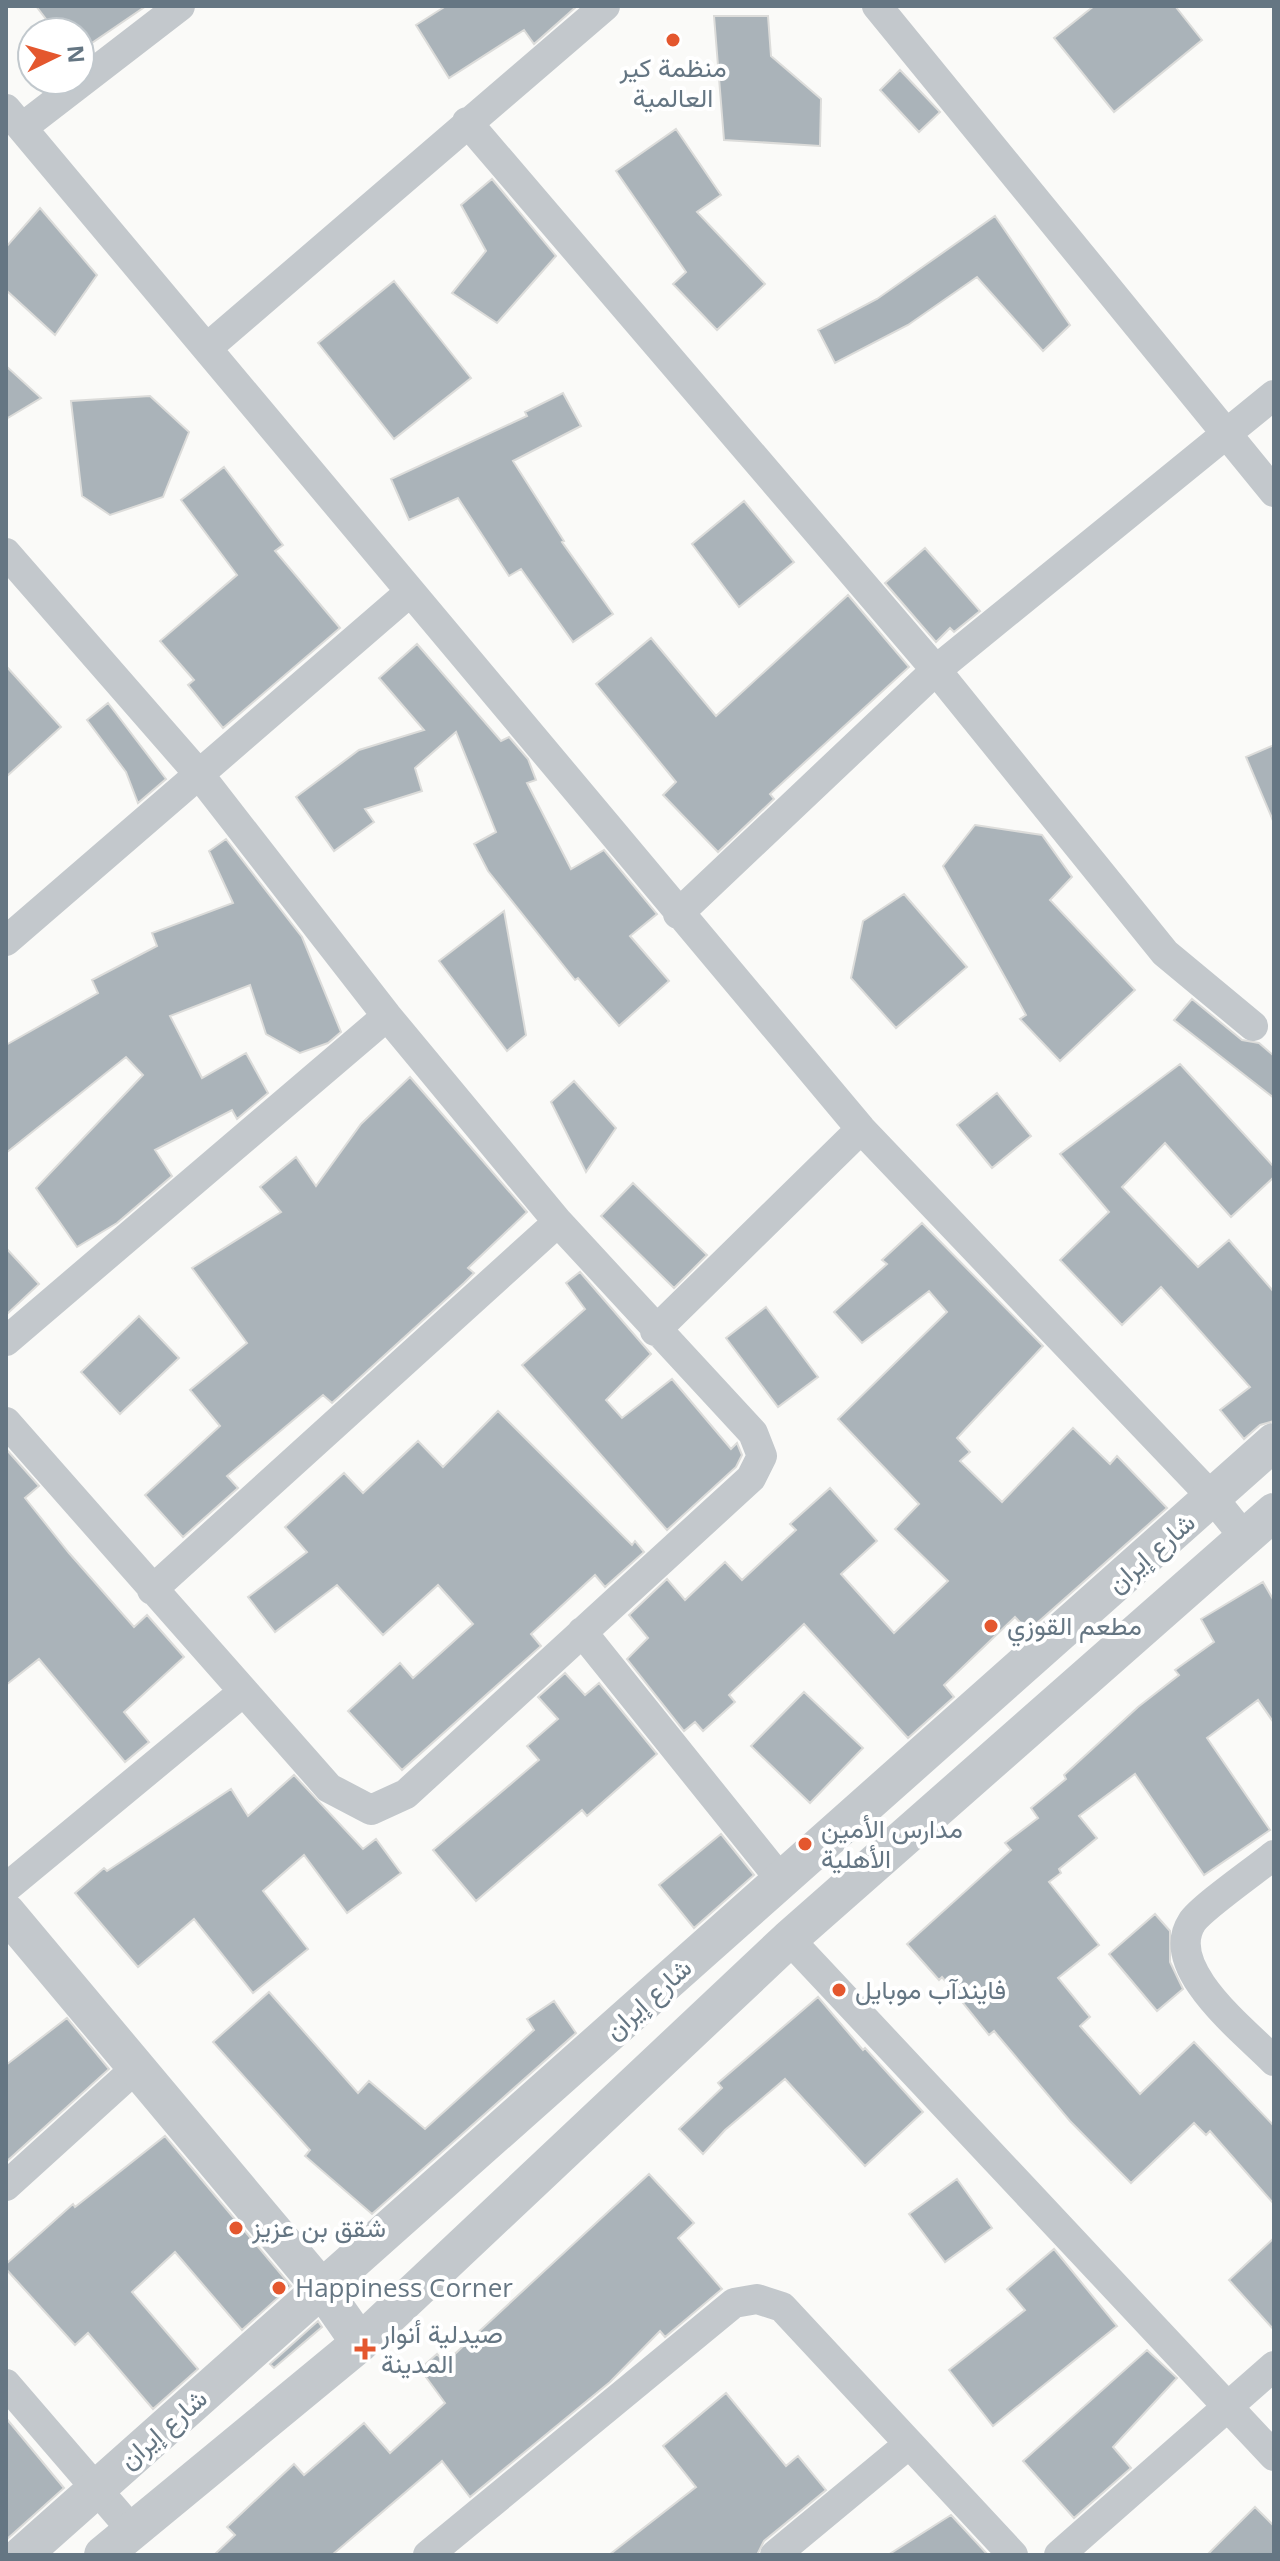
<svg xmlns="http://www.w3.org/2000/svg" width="1280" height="2561" font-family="'Open Sans',Vazirmatn,sans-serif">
<rect width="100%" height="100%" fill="#fafaf8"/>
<!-- building -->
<path fill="#aab3b9" stroke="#dcdcda" stroke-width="2" d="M36 6H146L80 51V32H56Z
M446 6H577L534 44 524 30 449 78 416 25Z
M1094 6H1175L1202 40 1114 112 1054 38Z
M714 16H768L771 56 821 99 820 146 724 140Z
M900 70 940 112 919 132 880 90Z
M676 129 721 195 697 212 765 284 717 330 673 284 686 272 616 171Z
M492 179 556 256 497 323 452 293 486 251 461 205Z
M40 208 97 275 55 335 6 290V247Z
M995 216 1070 325 1043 351 977 277 908 325 835 363 818 330 877 299Z
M394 281 471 378 394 439 318 343Z
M6 366 41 398 6 419Z
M563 393 581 426 513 461 564 541 562 542 613 614 573 642 521 569 509 576 458 498 409 520 391 479 527 416 525 412Z
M150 396 189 432 163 497 110 515 82 496 71 401Z
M224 467 283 545 275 551 340 628 223 728 188 685 194 680 160 641 237 575 181 500Z
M744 501 794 562 739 607 692 544Z
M925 548 980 611 954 632 950 628 936 642 885 583Z
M848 595 909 667 770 794 774 799 718 852 663 795 676 782 596 684 651 638 716 716Z
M417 644 501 741 509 737 528 759 536 780 527 783 571 869 604 850 657 914 630 936 669 981 619 1026 578 978 575 980 488 871 474 844 496 832 456 732 415 768 422 791 365 809 374 822 334 851 296 797 359 750 424 730 379 678Z
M6 666 61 727 6 777Z
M108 703 166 779 138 803 126 772 87 720Z
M1274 745V823L1246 757Z
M975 825 1042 835 1072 877 1050 900 1135 990 1060 1061 1020 1019 1026 1015 943 866Z
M226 839 302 937 341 1032 328 1043 300 1053 266 1034 250 985 170 1016 202 1078 246 1053 268 1093 237 1119 232 1110 155 1150 172 1176 117 1223 77 1247 36 1188 143 1075 126 1057 6 1153V1045L98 993 92 980 157 946 152 933 233 903 209 851Z
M904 894 967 967 896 1028 851 978 863 921Z
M504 911 526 1035 507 1051 439 961Z
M1192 999 1242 1040 1259 1043 1274 1056V1098L1174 1020Z
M1180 1064 1274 1167V1177L1231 1217 1165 1143 1122 1187 1198 1267 1229 1240 1274 1292V1421L1260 1425 1244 1439 1220 1410 1250 1387 1161 1287 1122 1325 1060 1260 1109 1212 1060 1154Z
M410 1077 527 1212 468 1268 474 1273 464 1283 332 1403 323 1395 227 1476 238 1488 183 1537 145 1495 220 1426 190 1390 247 1343 192 1268 281 1212 260 1187 296 1157 316 1186 361 1124Z
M574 1081 616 1128 586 1172 551 1102Z
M997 1093 1031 1136 992 1168 957 1125Z
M633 1183 707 1255 674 1288 601 1216Z
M922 1223 1043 1346 957 1438 970 1452 960 1461 1002 1502 1073 1428 1110 1464 1117 1456 1167 1508 1028 1631 1015 1617 944 1685 954 1697 908 1738 804 1624 729 1695 735 1702 703 1731 695 1722 684 1731 627 1659 648 1638 629 1615 667 1579 685 1600 725 1562 742 1580 796 1530 790 1524 830 1488 877 1541 841 1574 894 1633 948 1581 895 1529 919 1504 838 1419 947 1312 929 1291 862 1343 834 1312 887 1264 882 1260Z
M6 1248 39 1284 6 1315Z
M580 1272 651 1354 606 1400 622 1418 672 1379 731 1449 737 1443 742 1455 736 1467 667 1530 522 1365 585 1309 566 1283Z
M766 1307 818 1377 778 1407 726 1338Z
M139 1316 179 1358 120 1414 81 1372Z
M498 1411 632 1545 635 1541 644 1552 605 1587 595 1575 531 1634 541 1646 402 1770 348 1711 400 1663 413 1678 473 1624 438 1585 383 1635 337 1585 275 1632 248 1597 307 1552 285 1527 344 1473 363 1493 418 1441 443 1467Z
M6 1449 39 1486 25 1498 69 1553 134 1627 147 1615 184 1657 124 1712 149 1742 125 1762 39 1659 6 1685Z
M1263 1582 1274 1601V1723L1258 1700 1207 1738 1270 1830 1204 1875 1135 1774 1079 1816 1097 1838 1059 1869 1061 1873 1049 1882 1099 1945 1058 1978 1090 2017 1080 2026 1140 2094 1194 2042 1274 2126V2204L1210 2131 1206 2135 1194 2123 1131 2183 1070 2121 994 2031 989 2035 942 1977 939 1980 907 1944 1011 1850 1005 1843 1038 1818 1031 1808 1066 1779 1064 1775 1138 1707 1179 1675 1175 1670 1214 1642 1201 1619Z
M565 1673 585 1695 599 1683 657 1754 587 1816 582 1810 476 1901 433 1850 539 1760 527 1746 558 1719 538 1697Z
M804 1692 863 1748 810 1803 751 1746Z
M294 1775 363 1849 376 1839 401 1873 347 1913 304 1855 263 1891 308 1949 253 1993 194 1919 138 1967 75 1893 104 1868 107 1871 231 1789 248 1816Z
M721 1834 754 1875 694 1928 659 1885Z
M1155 1914 1170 1931V1962L1183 1989 1157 2011 1109 1954Z
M269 1992 358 2093 369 2081 425 2129 534 2030 527 2019 554 2001 576 2033 372 2214 305 2156 310 2150 213 2042Z
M818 1997 863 2050 865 2048 923 2112 865 2166 785 2079 725 2130 703 2154 679 2129 722 2088 718 2083Z
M67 2018 109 2069 6 2162V2065Z
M165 2136 291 2286 242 2330 175 2252 132 2292 198 2369 153 2409 88 2333 75 2345 6 2269V2264L73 2204 75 2207Z
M649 2174 694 2223 678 2238 722 2289 665 2337 660 2331 610 2382 470 2497 442 2461 332 2555H214L235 2535 227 2527 294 2464 304 2475 364 2423 390 2453 445 2403 420 2369 437 2354 445 2363Z
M957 2179 992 2228 945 2262 909 2214Z
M1274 2238V2330L1229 2280Z
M1054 2249 1117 2326 993 2426 949 2370 1025 2310 1007 2289Z
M318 2321 322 2327 274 2368 270 2364Z
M1147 2350 1177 2378 1113 2447 1131 2468 1074 2518 1023 2461Z
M726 2393 786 2466 798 2456 826 2490 764 2541 757 2555H609L696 2487 663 2446Z
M6 2418 64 2488 6 2540Z
M1255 2507 1274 2526V2555H1207Z
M951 2515 988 2555H888Z"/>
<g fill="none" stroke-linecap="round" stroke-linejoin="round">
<!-- minor -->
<path stroke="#c3c8cc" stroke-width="30" d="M877 6 1274 492
M6 109 861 1129 1213 1498 1245 1538
M467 122 936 670 1165 953 1253 1026
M23 127 180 6
M207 348 605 6
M6 553 198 773 387 1016 558 1222 753 1433 762 1456 751 1478 406 1794 371 1810 329 1788 6 1422
M678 914 936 670 1274 395
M6 941 410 592
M655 1331 861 1129
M6 1341 387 1016
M152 1590 558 1222
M582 1632 781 1880
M1274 1855C1257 1869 1201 1908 1192 1922 1162 1968 1245 2031 1274 2061
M6 1888 243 1692
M789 1939 1274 2456
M6 2186 135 2069
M6 2384 131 2529
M428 2555 734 2303 757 2299 782 2307 1013 2555
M775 2555 909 2444
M1059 2555 1274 2366"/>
<!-- tertiary -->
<path stroke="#c3c8cc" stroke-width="38" d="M6 1912 323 2290 360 2343
M22 2555 1274 1442
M103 2555 360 2343 789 1939 1274 1512"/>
</g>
<!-- markers -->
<g fill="#e4572e" stroke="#fff" stroke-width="3">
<circle cx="673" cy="40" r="8"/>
<circle cx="991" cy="1626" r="8"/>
<circle cx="805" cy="1844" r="8"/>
<circle cx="839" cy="1990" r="8"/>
<circle cx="236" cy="2228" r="8"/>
<circle cx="279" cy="2288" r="8"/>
<path d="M361 2337h8v8h8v8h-8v8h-8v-8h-8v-8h8z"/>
</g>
<g text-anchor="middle" stroke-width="8" stroke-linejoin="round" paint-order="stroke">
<!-- poi labels -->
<g font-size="26" fill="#657683" stroke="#fff" text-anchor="start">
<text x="673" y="77" text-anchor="middle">منظمة كير<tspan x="673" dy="30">العالمية</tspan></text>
<text x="1007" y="1635">مطعم القوزي</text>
<text x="821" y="1838">مدارس الأمين<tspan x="821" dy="30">الأهلية</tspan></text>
<text x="855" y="1999">فايندآب موبايل</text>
<text x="252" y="2237">شقق بن عزيز</text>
<text x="295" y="2297">Happiness Corner</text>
<text x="381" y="2343">صيدلية أنوار<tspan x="381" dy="30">المدينة</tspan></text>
</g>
<!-- street labels -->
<g font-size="26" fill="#657683" stroke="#fff">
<text transform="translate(1151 1553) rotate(-41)" y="9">شارع إيران</text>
<text transform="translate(648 1999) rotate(-42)" y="9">شارع إيران</text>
<text transform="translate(163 2429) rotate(-41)" y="9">شارع إيران</text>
</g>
</g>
<!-- border -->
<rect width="1280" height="2561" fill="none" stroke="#657683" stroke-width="16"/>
<!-- north arrow -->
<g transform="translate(56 56) rotate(85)"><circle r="38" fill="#ffffff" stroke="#c1c8cd" stroke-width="2"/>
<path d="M0-6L14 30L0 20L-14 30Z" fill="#e4572e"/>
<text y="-12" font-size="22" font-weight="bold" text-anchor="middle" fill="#657683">N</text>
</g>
</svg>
